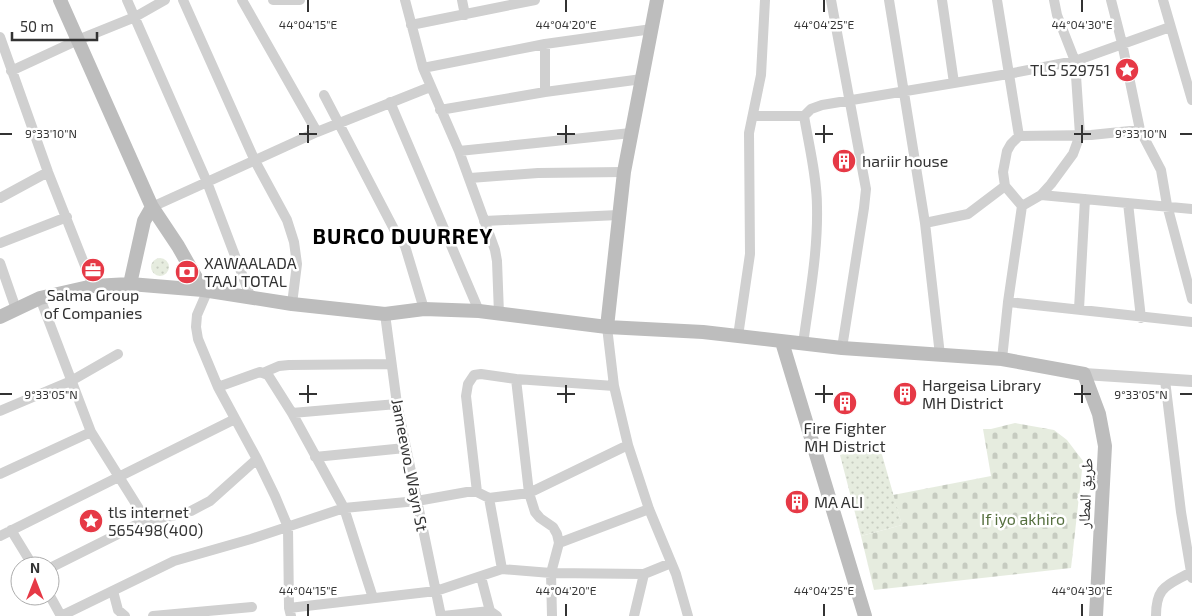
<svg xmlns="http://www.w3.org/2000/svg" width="1192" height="616" font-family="'Exo 2','Noto Naskh Arabic',sans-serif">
<defs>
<pattern id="cemetery-stones" width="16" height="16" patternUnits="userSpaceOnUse" patternTransform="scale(1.25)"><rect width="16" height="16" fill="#e6ecdf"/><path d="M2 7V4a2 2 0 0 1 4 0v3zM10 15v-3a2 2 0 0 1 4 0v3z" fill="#c6cbc0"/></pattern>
<pattern id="park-dots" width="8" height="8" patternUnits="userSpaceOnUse" patternTransform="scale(1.25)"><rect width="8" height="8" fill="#e6ecdf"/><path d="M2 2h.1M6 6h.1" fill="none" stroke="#c6cbc0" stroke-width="1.8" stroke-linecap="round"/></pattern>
</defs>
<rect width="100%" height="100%" fill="#fff"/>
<!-- cemetery -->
<path fill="url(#cemetery-stones)" d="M1015 423 1054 430 1067 440 1083 461 1071 568 874 590 861 536 902 525 893 495 991 476 983 429H991Z"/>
<!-- park -->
<path fill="url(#park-dots)" d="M151 267a9 9 0 1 1 18 0a9 9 0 1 1-18 0Z
M879 444 902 525 861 536 840 455Z"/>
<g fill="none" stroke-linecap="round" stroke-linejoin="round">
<!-- minor -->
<path stroke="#d0d0d0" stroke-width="10" d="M127 0 207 182 251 298
M183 0 255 161 287 220 294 242 297 264 292 304
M242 0 317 132
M273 0H300
M405 0 423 68 459 151 495 250 497 261 499 314
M462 0 465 15
M831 0 866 189 864 208 842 348
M889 0 925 223 940 355
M942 0 954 83
M997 0 1019 136 1011 144 1007 151 1003 172 1005 186 1022 206 1008 302 1002 359
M1163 0 1192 100
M411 25 535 0
M0 37 48 172 93 286
M545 44V92
M423 68 545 44 652 29
M11 71 78 40 135 17 165 0
M324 95 396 233 405 246 424 309
M390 102 479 311
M440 110 545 92 642 79
M754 116H804
M1140 130 1161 170 1167 205 1192 299
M1019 136 1091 135 1140 130 1122 43 1111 0
M459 151 631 133
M470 178 538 173 624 172
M1041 195 1192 209
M0 198 48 172
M1128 203 1141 318
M1022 206 1041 195 1051 184 1073 154 1080 135 1075 61 1057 15 1054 0
M152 207 317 132 430 87
M484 221 619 215
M925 223 968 214 1005 186
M0 243 67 217
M0 263 16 309
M207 292 197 315 196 327 198 339 218 387 257 459 275 496 288 527 289 608 291 616
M40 298 91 432 146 520
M1008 302 1192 322
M1079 309 1085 199
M385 314 397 404 441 616
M607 327 614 386 628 445 649 509 676 574 688 616
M738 336 750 254 749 133 761 75 765 0
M803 344C809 299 818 253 817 207 817 177 809 146 804 116L811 109 822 105 1008 74 1075 61 1170 27
M265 372 279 366 289 365 391 364
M1165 380 1181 512 1192 578
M218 387 260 372 268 375 292 413 344 508 373 598
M0 411 71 381 118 354
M292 413 397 404
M315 457 405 448
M0 474 91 432
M477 492 466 396 468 384 474 375 481 374 516 379
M489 498 502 569
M11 530 33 566
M0 536 235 419
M559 543 557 534 553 527 540 518 535 512 529 493 516 379 614 386
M50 568 146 520 172 516 191 511 210 501 257 459
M481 577 490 611
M113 591 118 610 125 616
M50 596 61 616
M289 608 436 591 502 569 551 573 644 574 671 563
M61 616 174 561 251 539 344 508 417 501 467 492H477L489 498 529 493 628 445
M153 616 252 607
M443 616 490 611 497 616
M552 616 551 573 559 543 649 509
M634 616 644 574
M1156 616C1156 586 1167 586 1191 572"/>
<!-- tertiary -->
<path stroke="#d0d0d0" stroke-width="12" d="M1084 374 1192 381"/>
<!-- secondary -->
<path stroke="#bdbdbd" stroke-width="14" d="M60 0 152 207 178 246 203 290
M130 284 144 221 152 207
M0 317 40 298 93 286 130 284 203 290 292 304 385 314 424 309 479 311 607 327 703 332 842 348 1002 359 1084 374 1099 414 1105 446 1096 616
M607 327 624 172 657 0
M782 342 865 616"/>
</g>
<!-- ticks -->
<path fill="none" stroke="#333" stroke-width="2" d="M308 0V12M566 0V12M824 0V12M1082 0V12M308 125V143M566 125V143M824 125V143M1082 125V143M0 134H12M299 134H317M557 134H575M815 134H833M1074 134H1091M1180 134H1192M308 385V403M566 385V403M824 385V403M1082 385V403M0 394H12M299 394H317M557 394H575M815 394H833M1074 394H1091M1180 394H1192M308 604V616M566 604V616M824 604V616M1082 604V616"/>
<!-- icons -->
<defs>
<g id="sight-disc" transform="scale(1.25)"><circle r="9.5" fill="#e63946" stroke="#fff"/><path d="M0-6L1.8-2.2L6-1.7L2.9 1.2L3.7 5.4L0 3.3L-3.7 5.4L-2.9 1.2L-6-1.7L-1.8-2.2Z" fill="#fff"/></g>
<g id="building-disc" transform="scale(1.25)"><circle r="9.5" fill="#e63946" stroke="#fff"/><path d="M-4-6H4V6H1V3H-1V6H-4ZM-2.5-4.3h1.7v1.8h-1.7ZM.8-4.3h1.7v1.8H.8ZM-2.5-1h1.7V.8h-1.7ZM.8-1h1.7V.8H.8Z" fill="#fff"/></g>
<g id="office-disc" transform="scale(1.25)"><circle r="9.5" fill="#e63946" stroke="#fff"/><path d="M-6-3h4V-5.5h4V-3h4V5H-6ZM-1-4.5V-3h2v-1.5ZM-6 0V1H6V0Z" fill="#fff"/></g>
<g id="bank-disc" transform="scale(1.25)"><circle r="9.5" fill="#e63946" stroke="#fff"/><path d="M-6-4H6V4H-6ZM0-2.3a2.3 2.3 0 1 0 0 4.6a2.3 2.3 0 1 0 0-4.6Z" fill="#fff"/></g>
</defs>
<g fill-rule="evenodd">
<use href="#sight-disc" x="1127" y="70"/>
<use href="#building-disc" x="844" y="161"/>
<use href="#office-disc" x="93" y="270"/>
<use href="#bank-disc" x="187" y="272"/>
<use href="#building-disc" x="905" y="394"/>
<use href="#building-disc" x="845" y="403"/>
<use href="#building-disc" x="797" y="502"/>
<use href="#sight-disc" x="91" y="521"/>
</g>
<g text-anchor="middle" stroke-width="5" stroke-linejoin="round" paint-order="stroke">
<!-- poi labels -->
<g font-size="16" fill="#333" stroke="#fff" text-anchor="start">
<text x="1110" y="76" text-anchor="end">TLS 529751</text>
<text x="862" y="167">hariir house</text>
<text x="204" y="269">XAWAALADA<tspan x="204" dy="18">TAAJ TOTAL</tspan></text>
<text x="93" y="301" text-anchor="middle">Salma Group<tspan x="93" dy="18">of Companies</tspan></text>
<text x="922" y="391">Hargeisa Library<tspan x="922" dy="18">MH District</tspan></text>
<text x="845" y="434" text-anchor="middle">Fire Fighter<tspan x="845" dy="18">MH District</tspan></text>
<text x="814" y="508">MA ALI</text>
<text x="108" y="518">tls internet<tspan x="108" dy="18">565498(400)</tspan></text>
</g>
<!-- street labels -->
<g font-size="16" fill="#333" stroke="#fff">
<text transform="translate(410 465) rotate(79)" y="6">Jameewo_Wayn St</text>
<text transform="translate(1085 493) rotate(-87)" y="6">طريق المطار</text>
</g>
<!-- park labels -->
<g font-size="16" fill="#56703f" stroke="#fff">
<text x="1023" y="525">If iyo akhiro</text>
</g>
<!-- district labels -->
<g font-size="21" font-weight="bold" letter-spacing="1" fill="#000" stroke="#fff">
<text x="403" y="244">BURCO DUURREY</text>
</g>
</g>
<g font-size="12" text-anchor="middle" fill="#333" stroke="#fff" stroke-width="5" stroke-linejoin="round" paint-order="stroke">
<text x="308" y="29">44°04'15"E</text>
<text x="566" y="29">44°04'20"E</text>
<text x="824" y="29">44°04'25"E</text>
<text x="1082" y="29">44°04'30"E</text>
<text x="51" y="138">9°33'10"N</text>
<text x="1141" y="138">9°33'10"N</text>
<text x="51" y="399">9°33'05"N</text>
<text x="1141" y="399">9°33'05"N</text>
<text x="308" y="595">44°04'15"E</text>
<text x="566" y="595">44°04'20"E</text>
<text x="824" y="595">44°04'25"E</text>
<text x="1082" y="595">44°04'30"E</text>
</g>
<!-- north arrow -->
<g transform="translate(35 581)"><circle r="24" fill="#ffffff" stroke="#adadad"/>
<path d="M0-4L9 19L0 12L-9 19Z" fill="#e63946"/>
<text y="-8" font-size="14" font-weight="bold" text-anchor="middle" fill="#333333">N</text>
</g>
<!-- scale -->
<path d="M12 32v8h85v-8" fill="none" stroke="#333333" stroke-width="2.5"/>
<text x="20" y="32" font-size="15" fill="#333333" stroke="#ffffff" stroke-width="4" paint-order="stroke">50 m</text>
</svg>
